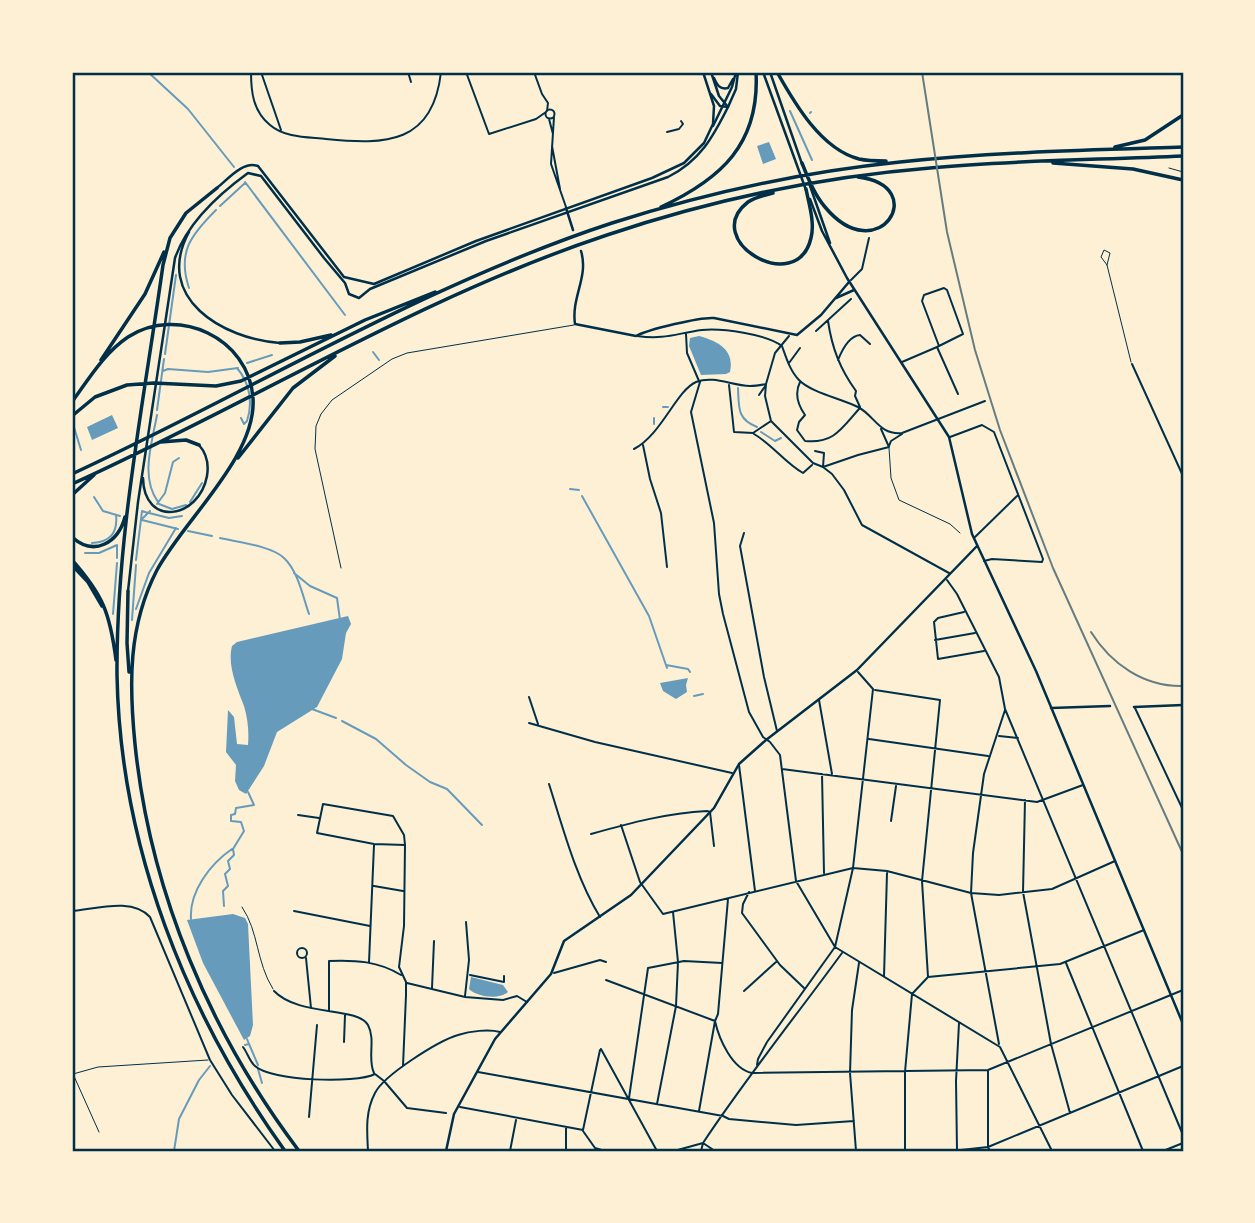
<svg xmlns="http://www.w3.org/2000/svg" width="1255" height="1223" font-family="Poppins,sans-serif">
<rect width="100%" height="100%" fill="#fdf0d5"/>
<!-- water -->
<path fill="#669bbc" d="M769 142 776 159 763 164 757 146Z
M699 336C717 341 735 349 730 372L726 374 701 375 689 346 690 338Z
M112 415 118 428 92 440 87 427Z
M348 616 351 624 346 633 342 659 317 707 277 732 264 766 246 794 239 790 235 781 236 765 226 752 228 710 234 717 237 744 248 745C249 732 248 719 244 706 237 688 227 665 232 646L237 642Z
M688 678 686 685 687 692 676 699 663 691 660 683Z
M233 914 245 918 248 924 253 1025 250 1036 244 1040 203 963 187 920Z
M471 977 503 985 508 992C499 1000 477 997 469 989Z"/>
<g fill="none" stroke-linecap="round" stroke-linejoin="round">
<!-- stream -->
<path stroke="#669bbc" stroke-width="2" d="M148 72 188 109 234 167
M790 111 812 160
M810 113 811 112
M245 182 345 315
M220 206 245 183
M189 288C177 252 191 235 216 210
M373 352 379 360
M165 354 176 275
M247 363 272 355
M237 368C250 383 253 403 247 421L244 424 241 418
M163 371 168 369 208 372 238 368
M738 388C739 408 737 419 757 427
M663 407H668
M157 410 164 359
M157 415C152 443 140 477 158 502
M654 418V424
M73 424 81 450
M761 432 775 441 781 438
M570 489 579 490
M582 496 649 616 667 668
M94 497 103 511 120 516
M190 502 202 483
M157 504 165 493 173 462 179 458
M159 504 172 509 186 505
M149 513 169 518 182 516
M142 519 150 511
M142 520 178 529
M188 531 212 536
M220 538C237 542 272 546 284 558 298 571 303 597 309 614
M92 543C110 542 118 533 116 515
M85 553H99L117 545V558
M136 560 142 511 148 513
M294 573 310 586 337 598 340 620
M136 609 149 573 176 528
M113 614 117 563
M132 620 136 565
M666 665 688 669 690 672
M694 696 703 694
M312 709 336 718
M342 721 376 739 406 765 430 782 447 789 482 825
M224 906 223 891 228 886 225 874 230 869 228 861 234 855 233 849 244 831 241 822 231 821V815L235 814 236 808 254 805 248 792
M191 919C189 892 210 864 232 849
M249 1044 258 1065
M245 1045 249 1044 247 1039
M258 1069 262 1083
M174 1151 179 1119 199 1080 210 1066"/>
<!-- service -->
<path stroke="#003049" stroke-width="1" d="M1169 168 1183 172
M1107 265 1110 253 1104 250 1101 257 1107 265 1131 362
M889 448 891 478 899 500 950 524 960 533
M341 568 315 449 316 426 321 414 332 400 392 359 407 353 574 325
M242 907C259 932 256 962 273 989
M99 1132 73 1074 98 1067 208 1060"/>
<!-- pedestrian -->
<path stroke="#003049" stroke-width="2" d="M667 132 679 129 683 124 681 121"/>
<!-- minor -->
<path stroke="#003049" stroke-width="2" d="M251 72C251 92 253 111 270 125 285 138 308 137 326 139 386 145 433 144 441 72
M261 72 281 130
M408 72 411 82
M466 72 489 134 536 119 546 112
M534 72 542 94 548 103 547 111
M545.5 114a4.5 4.5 0 1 1 9 0a4.5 4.5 0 1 1-9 0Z
M554 117 551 164 566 207
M549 119 553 134
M552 146 560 189
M851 280 862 269 869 238
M828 321C832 348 840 369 856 391L855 396 860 407
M816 331 851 299
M686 334 687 353 699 381
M637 336C666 340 677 333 702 330 722 328 766 334 782 346 786 357 790 371 799 380 810 392 842 399 858 407 875 416 879 435 902 433L985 401
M789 336 775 353 766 384 765 396 771 421 813 463 823 467 832 474 844 490 862 525 949 573
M937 347 963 334 947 290 944 288 924 295 922 301 939 346
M838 360C842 350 849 336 860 335L870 344
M902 362 937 347 958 394
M789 363 800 348
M1132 364 1183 476
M700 382 691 412 714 523 719 594 723 614 749 712 763 737 770 742 780 755 796 881 835 947 1000 1047 1052 1151
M800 382C794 394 798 405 805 415L799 422 797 430 805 441C834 444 842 428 859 409
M729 385 734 432 753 433 771 421
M759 395 766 385
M754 434C773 445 784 462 803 473L812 465
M950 437 982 425 994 432 1043 559 1042 562 992 559 984 561
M643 445 650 479 661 513 667 567
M889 446 891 441 902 434
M634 449C662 434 676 391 696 382 714 375 732 386 750 386 755 386 761 385 766 384
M815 451 824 453 823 467 858 455 889 447 881 429
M744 533 740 546 764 677 777 731
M974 538 1017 496
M947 580 957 594 999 677 1005 709 1183 1135
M964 612 938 618 934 622 938 659 984 651
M935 640 975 633
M858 672 873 689
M875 690 940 700 922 881 928 977
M529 697 538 724
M819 700 832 774
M1135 708 1183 810
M529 723 595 742 732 773
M999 736 1018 738
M869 739 988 756
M739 765 755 891
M782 769 1037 802 1083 785
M822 774 824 873
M549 784C563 828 576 878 600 917
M1025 800 1023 892 1051 1044 1070 1113
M298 815 319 818
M891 821 896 786
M621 825 640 882 663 914 853 868 887 871 971 893 999 895 1052 889 1115 861
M591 834C630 823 667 813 707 811L710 812 714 846
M374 886 403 891
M749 892 743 904 742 913 780 965 804 988
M72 911C96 909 132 897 150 917L210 1060 232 1095 275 1151
M294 911 370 926
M297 953a5 5 0 1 1 10 0a5 5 0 1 1-10 0Z
M306 958 311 1008
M369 962 374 845
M1066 963 1143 1151
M554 973 600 960 606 962
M470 975 504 982V976
M884 976 887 873
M606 980 715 1021C719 1039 732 1069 752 1073L988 1070 1183 990
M407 983 465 997 503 1000 517 996 527 1002
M432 988 434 941
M274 991C299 1017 357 1006 368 1025 376 1040 367 1059 374 1073
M744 991 776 962
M465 996 469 960 466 922
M329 1011V961C356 960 378 961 401 975
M344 1042 345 1015
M999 1044 971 893 973 853 984 774 1005 710
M243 1047C247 1052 250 1062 255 1066 271 1081 355 1084 375 1074L384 1081 407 1108 446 1113
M601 1049 657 1151
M757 1065 758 1059 767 1042 835 947 853 868 873 689
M403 1066 406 995V982L399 967 404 926 405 845 404 835 393 816 323 804 317 833 374 844 405 845
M988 1071V1147L990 1151
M478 1072 723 1116 729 1119 796 1125 854 1121
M629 1098 648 968 684 961 722 963
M657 1104 676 1006 678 962 673 912
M460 1107 583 1130
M699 1111 715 1021 718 1014 728 899
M309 1117 317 1025
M583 1130 600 1050
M583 1131 595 1148 605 1151
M957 1150 956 1081 959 1023
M368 1151C367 1131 365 1112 375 1093 384 1075 438 1041 458 1035 470 1031 489 1029 500 1032
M510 1151 516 1120
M566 1151V1128
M674 1151 703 1143 715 1151
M701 1151 703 1143C746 1078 796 1016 842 953
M856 1151 850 1073 852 1010 859 963
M905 1151V1072L912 994 928 977 1060 964 1144 930
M952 1151 988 1147 1183 1066
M1163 1151 1183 1143"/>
<!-- tertiary -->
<path stroke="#003049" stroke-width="2.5" d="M714 78C717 85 720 90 728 88L733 79
M711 94 720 106 728 107 736 89 738 72
M713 126 732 87 736 72
M566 208 573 230
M581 251C589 277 571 297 575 324L636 336C649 329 700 317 714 318L797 335 821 315 849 282
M836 298 854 290
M1134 707 1183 705
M1051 708 1110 706
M446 1151 454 1114 495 1039 551 974 564 941 631 895 714 808 739 764 766 740 857 670 977 546"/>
<!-- secondary -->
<path stroke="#003049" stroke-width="2.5" d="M763 72 806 190
M770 72 802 164
M809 183 830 243
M218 187C229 178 243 161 258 166L344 277 374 284 476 241 652 178 684 163 704 143 713 124 714 106 703 72
M810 199 822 231 847 278 949 437 972 534 1036 671 1183 1024
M189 232C153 298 223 339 280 343
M143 478C144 528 199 519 207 476 209 464 207 454 199 445
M128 591 138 502 175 258C187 224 219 194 248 173L261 176 324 258 345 283 349 294 359 298 370 289 486 241 668 177C700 161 713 137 728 107L719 96 711 72"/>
<!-- motorway -->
<path stroke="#003049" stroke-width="3.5" d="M777 72C795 104 821 149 859 159 868 161 877 161 886 161
M1115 147 1145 140 1183 115
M802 163C808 178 814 194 825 207 878 271 932 186 858 177
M1053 163 1133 169 1183 180
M773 193C765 195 755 197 748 202 699 240 797 298 811 238 815 223 809 204 806 189
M661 207C721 179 760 144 756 72
M170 238 163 265C144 401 116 538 117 675 120 847 186 1013 285 1151
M170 238 186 213 217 188
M280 343 300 342 331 335
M101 360 145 294 164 252
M72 402C88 380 104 353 128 337 178 305 249 338 253 398 257 456 184 520 157 570 128 626 129 684 135 744 150 892 210 1033 299 1151
M72 416 95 397 127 385 154 383 216 386 241 381 365 320 435 292
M161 442 186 440 199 445
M238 458 293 388 335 356
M72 474C252 391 423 285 612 223 706 193 802 172 900 162 994 152 1089 150 1183 147
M72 484C251 403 420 297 607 235 711 200 820 177 930 168 1014 160 1099 160 1183 156
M72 495 94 475
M72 537C94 557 118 543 125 517
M72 560C103 595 110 613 116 660
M72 565 88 582 102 606
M128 591 127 643 129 672"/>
<!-- rail -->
<path stroke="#657d81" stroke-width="2" d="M922 72 947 232 975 350 1000 430 1053 568 1183 854
M1091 632C1111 664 1144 687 1183 686"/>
</g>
<!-- border -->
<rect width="1255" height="1223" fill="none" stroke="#fdf0d5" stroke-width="147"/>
<rect x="74" y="74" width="1108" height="1076" fill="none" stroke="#003049" stroke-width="2.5"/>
</svg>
